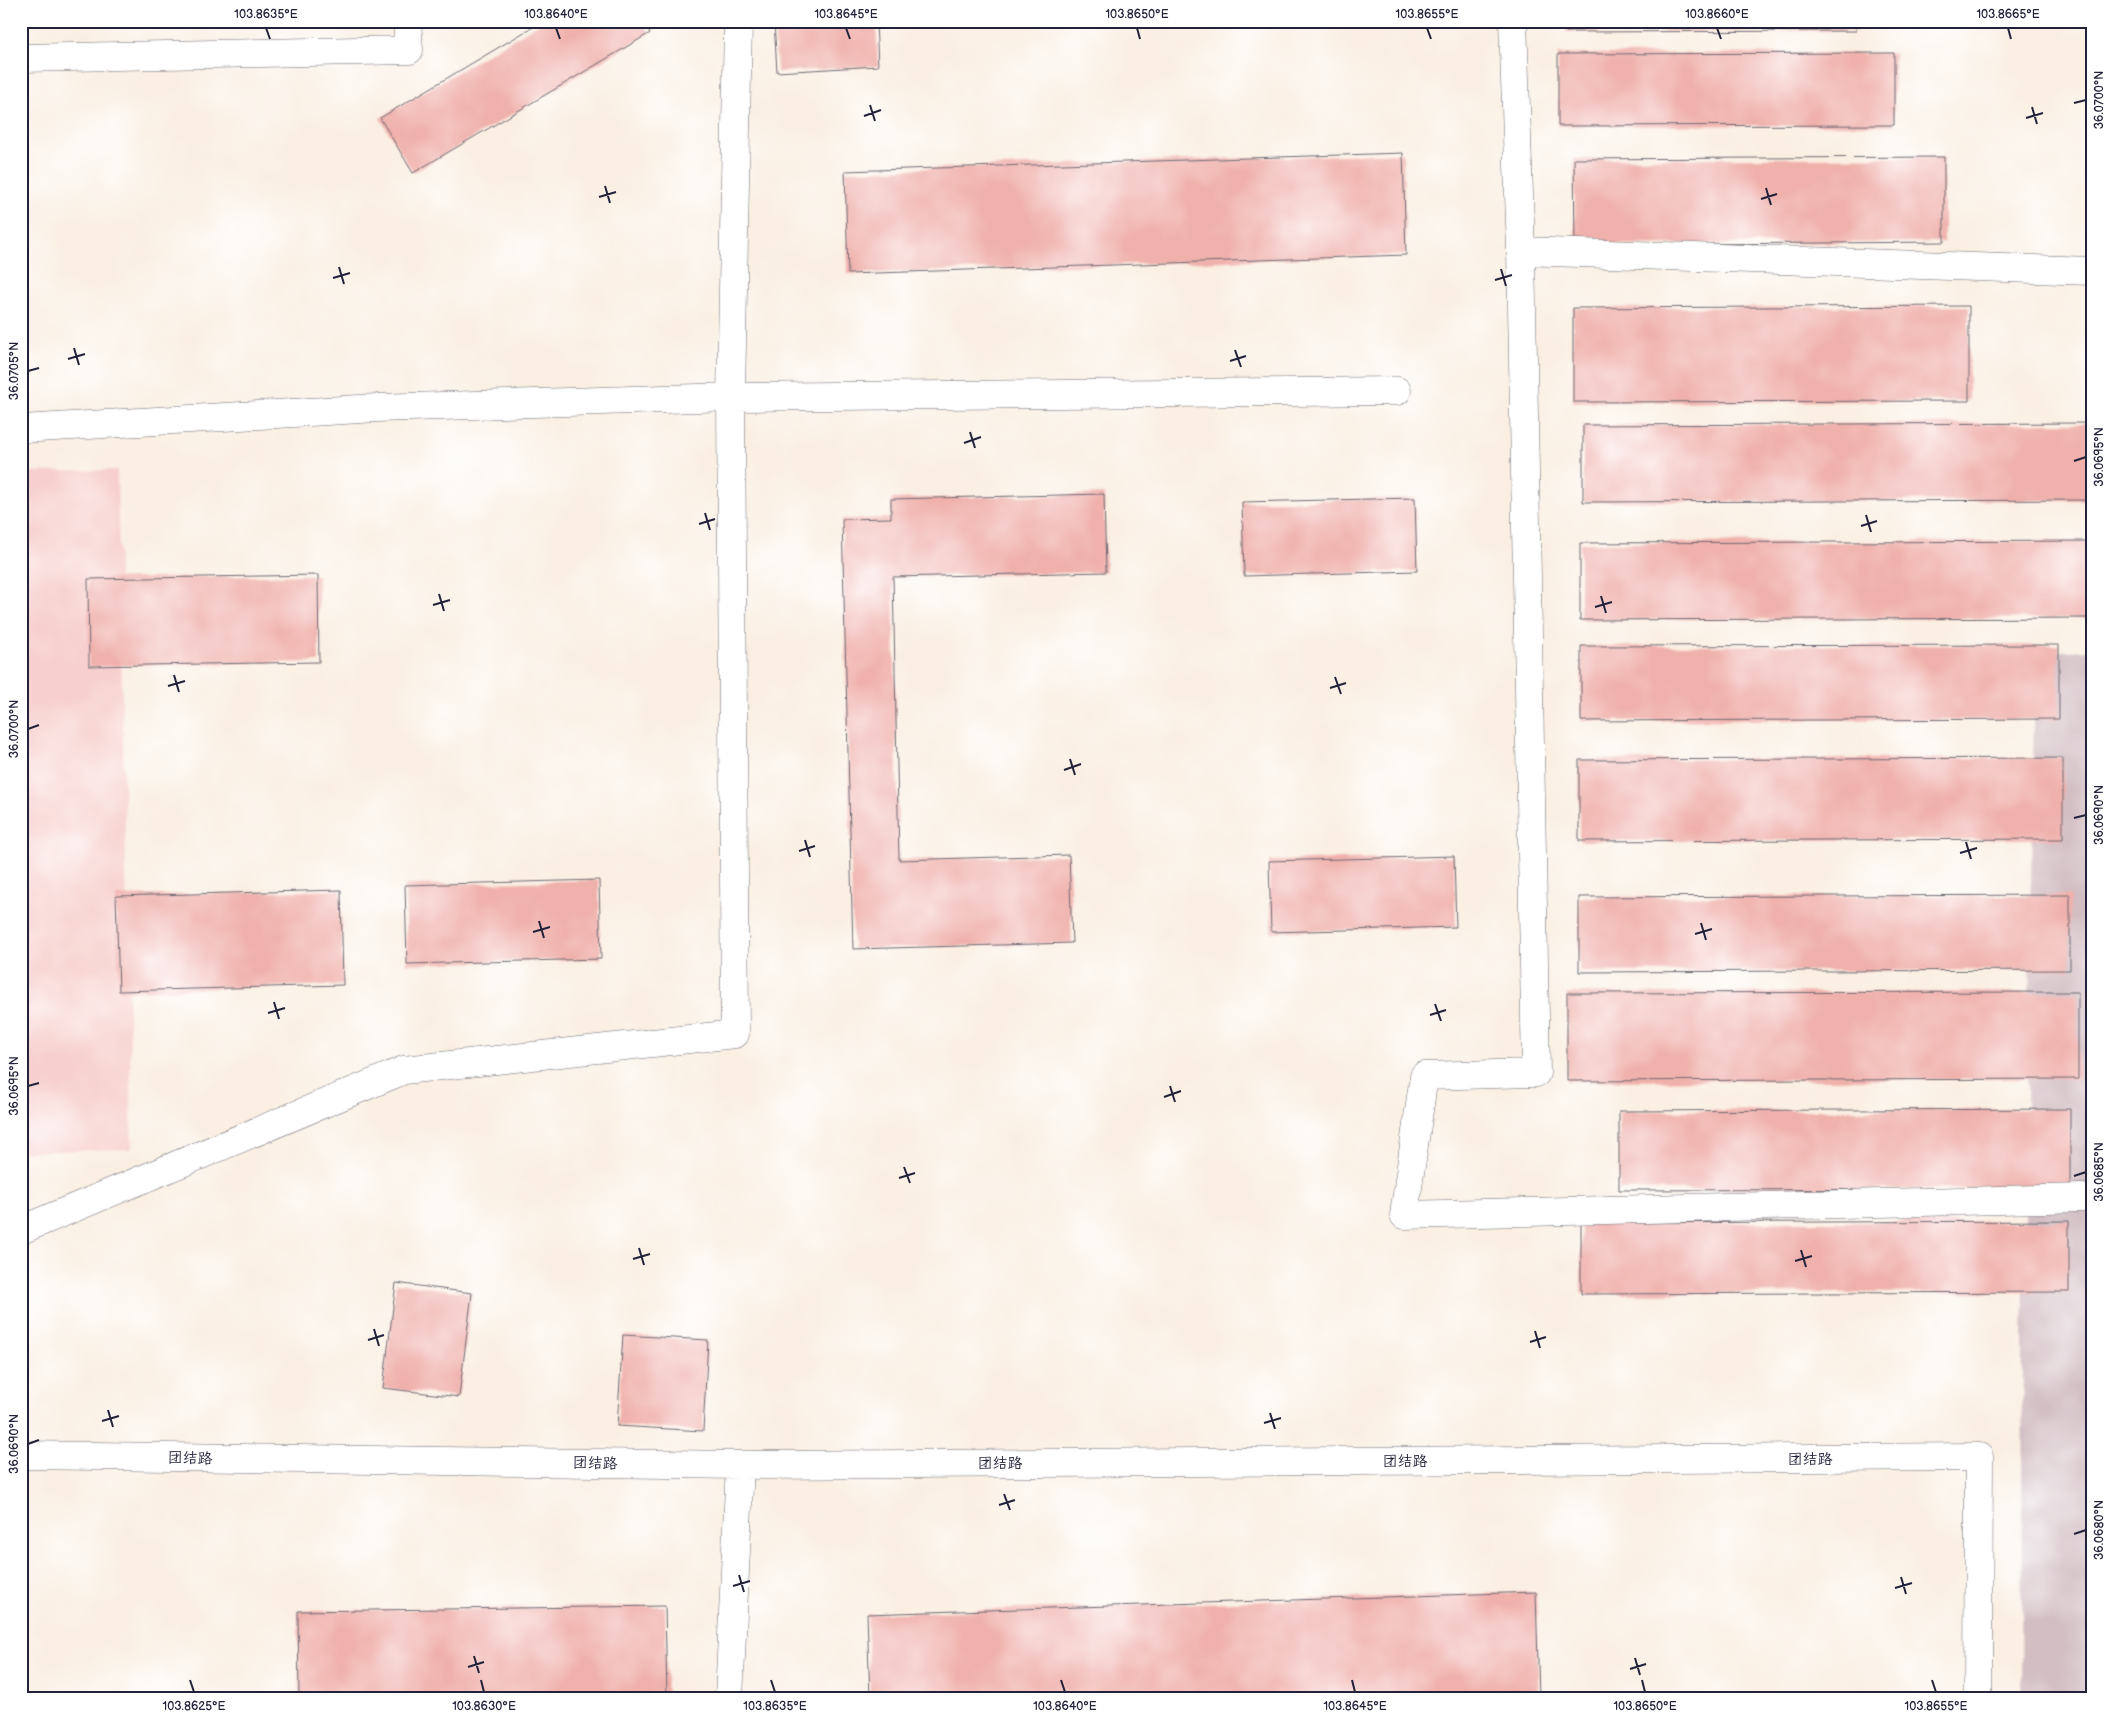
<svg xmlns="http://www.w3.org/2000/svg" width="2113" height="1719" font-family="'Balsamiq Sans','LXGW WenKai TC',sans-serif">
<rect width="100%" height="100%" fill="#fff"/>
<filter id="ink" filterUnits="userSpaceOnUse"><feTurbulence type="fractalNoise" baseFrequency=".02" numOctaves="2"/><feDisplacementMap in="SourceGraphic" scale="10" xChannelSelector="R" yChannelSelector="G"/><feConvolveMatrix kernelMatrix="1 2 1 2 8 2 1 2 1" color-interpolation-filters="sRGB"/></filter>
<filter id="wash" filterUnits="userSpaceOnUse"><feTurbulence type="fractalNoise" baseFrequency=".0096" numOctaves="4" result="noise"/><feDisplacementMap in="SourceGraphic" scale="20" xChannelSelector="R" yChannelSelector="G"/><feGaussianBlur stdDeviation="1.12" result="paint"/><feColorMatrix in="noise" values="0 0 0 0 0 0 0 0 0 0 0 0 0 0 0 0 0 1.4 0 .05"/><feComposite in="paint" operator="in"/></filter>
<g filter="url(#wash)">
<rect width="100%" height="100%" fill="#faefe2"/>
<!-- built -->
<path fill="#f7d0cd" d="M117 470 132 1149 21 1152V472Z"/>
<!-- industrial -->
<path fill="#d2bec3" d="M2092 650V1698H2021L2023 1339 2035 652Z"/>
<g id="blocks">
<!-- building -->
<path fill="#f0b0ab" d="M543 21H643L650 33 413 173 380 118Z
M774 21H876L878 66 777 72Z
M1566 21H1856V31L1566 32Z
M1894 53V125L1558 126V54Z
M1403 153 1406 255 848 274 845 171Z
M1944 157V242L1575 245 1574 159Z
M1969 306V401L1573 402V308Z
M2092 423V500L1583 502V425Z
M1104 494 1106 572 893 577 899 860 1069 855 1072 943 853 949 842 519 891 518V499Z
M1415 498 1417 571 1244 576 1242 502Z
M2092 541V618L1580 620V543Z
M318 575 319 662 89 666 88 579Z
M2059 645V719L1581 721V646Z
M2063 758V839L1579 841V760Z
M1454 856 1456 927 1271 932 1269 861Z
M599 880 601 959 407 964 405 885Z
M341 890 343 985 119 991 116 896Z
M2070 895V970L1579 972V897Z
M2078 992V1079L1567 1081V993Z
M2070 1109V1189L1619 1190V1111Z
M2069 1221V1292L1581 1294V1223Z
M396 1283 472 1293 459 1397 383 1388Z
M623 1335 708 1340 703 1431 617 1426Z
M1536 1592 1539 1698H870L867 1614Z
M665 1606 667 1698H299L298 1611Z"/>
</g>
</g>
<g filter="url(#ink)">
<use href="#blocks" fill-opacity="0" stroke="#6e6a75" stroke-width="1"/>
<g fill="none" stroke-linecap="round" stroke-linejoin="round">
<!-- minor casing -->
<g stroke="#6e6a75" stroke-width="29">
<path id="minor" d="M1513 21 1521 251 2092 271
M21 58 409 50 407 21
M1521 251 1536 1073 1424 1076 1404 1215 2082 1198
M21 429 377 408 731 397 1397 391
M21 1230 404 1070 735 1034 731 397 738 21
M21 1455 740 1465 1979 1457 1978 1698
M729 1698 740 1465"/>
</g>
<!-- minor -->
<use href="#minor" stroke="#fff" stroke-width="28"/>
</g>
</g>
<!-- ticks -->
<path fill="none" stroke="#22223b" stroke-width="2" d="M266 28 270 39M556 28 560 39M846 28 850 39M1137 28 1140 39M1427 28 1431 39M1717 28 1721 39M2008 28 2011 39M2074 103 2086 100M870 105 875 121M2032 107 2037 124M864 116 881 110M2026 118 2043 113M605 186 610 203M1766 188 1771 205M599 197 616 192M1761 199 1777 194M339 267 344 284M1501 269 1506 286M333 278 350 273M1495 280 1512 275M74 348 79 365M1235 350 1241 367M68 359 85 354M1230 361 1246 356M28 371 39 368M970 432 975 448M964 443 981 437M2074 461 2086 457M705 513 710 530M1866 515 1871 532M699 524 715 519M1861 526 1877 521M439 594 444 611M1601 596 1606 613M433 605 450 600M1595 607 1612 602M174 675 179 692M1335 677 1341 694M168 686 185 681M1330 688 1346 683M28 729 39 725M1070 759 1075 775M1064 770 1081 764M2074 818 2086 815M805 840 810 857M1966 842 1971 859M799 851 815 846M1960 853 1977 848M539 921 544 938M1701 923 1706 940M533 932 550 927M1695 934 1712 929M274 1002 279 1019M1435 1004 1441 1021M268 1013 285 1008M1430 1015 1446 1010M28 1086 39 1083M1170 1086 1175 1102M1164 1097 1181 1091M904 1167 910 1183M2074 1176 2086 1172M899 1178 915 1173M639 1248 644 1265M1801 1250 1806 1267M633 1259 650 1254M1795 1261 1812 1256M374 1329 379 1346M1535 1331 1540 1348M368 1340 384 1335M1530 1342 1546 1337M108 1410 113 1427M1270 1413 1275 1429M102 1421 119 1416M1264 1423 1281 1418M28 1444 39 1440M1004 1494 1010 1510M999 1505 1015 1500M2074 1534 2086 1530M739 1575 744 1592M1901 1577 1906 1594M733 1586 750 1581M1895 1588 1912 1583M474 1656 479 1673M1635 1658 1640 1675M468 1667 484 1662M1630 1669 1646 1664M190 1680 194 1692M481 1680 484 1692M771 1680 775 1692M1061 1680 1065 1692M1352 1680 1355 1692M1642 1680 1645 1692M1932 1680 1936 1692"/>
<g text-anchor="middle" stroke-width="4" stroke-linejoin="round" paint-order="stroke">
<!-- street labels -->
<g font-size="15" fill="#22223b" stroke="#fff">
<text transform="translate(190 1458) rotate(1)" y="5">团结路</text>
<text x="1810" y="1464">团结路</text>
<text x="1405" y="1466">团结路</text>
<text transform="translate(595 1463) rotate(1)" y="5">团结路</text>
<text x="1000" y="1468">团结路</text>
</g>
</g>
<!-- margin -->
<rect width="2113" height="1719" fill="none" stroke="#fff" stroke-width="55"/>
<rect x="28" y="28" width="2058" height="1664" fill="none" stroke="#22223b" stroke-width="2"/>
<g font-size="12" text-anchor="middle" fill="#22223b">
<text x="266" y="18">103.8635°E</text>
<text x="556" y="18">103.8640°E</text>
<text x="846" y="18">103.8645°E</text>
<text x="1137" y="18">103.8650°E</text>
<text x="1427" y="18">103.8655°E</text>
<text x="1717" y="18">103.8660°E</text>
<text x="2008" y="18">103.8665°E</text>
<text transform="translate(2099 100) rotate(-90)" y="4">36.0700°N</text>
<text transform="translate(14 371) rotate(-90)" y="4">36.0705°N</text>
<text transform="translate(2099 457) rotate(-90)" y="4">36.0695°N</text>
<text transform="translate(14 729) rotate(-90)" y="4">36.0700°N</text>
<text transform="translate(2099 815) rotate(-90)" y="4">36.0690°N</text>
<text transform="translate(14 1086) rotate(-90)" y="4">36.0695°N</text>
<text transform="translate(2099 1172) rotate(-90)" y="4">36.0685°N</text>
<text transform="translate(14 1444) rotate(-90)" y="4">36.0690°N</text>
<text transform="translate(2099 1530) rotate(-90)" y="4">36.0680°N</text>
<text x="194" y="1710">103.8625°E</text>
<text x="484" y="1710">103.8630°E</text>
<text x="775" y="1710">103.8635°E</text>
<text x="1065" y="1710">103.8640°E</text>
<text x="1355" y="1710">103.8645°E</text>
<text x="1645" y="1710">103.8650°E</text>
<text x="1936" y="1710">103.8655°E</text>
</g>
</svg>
